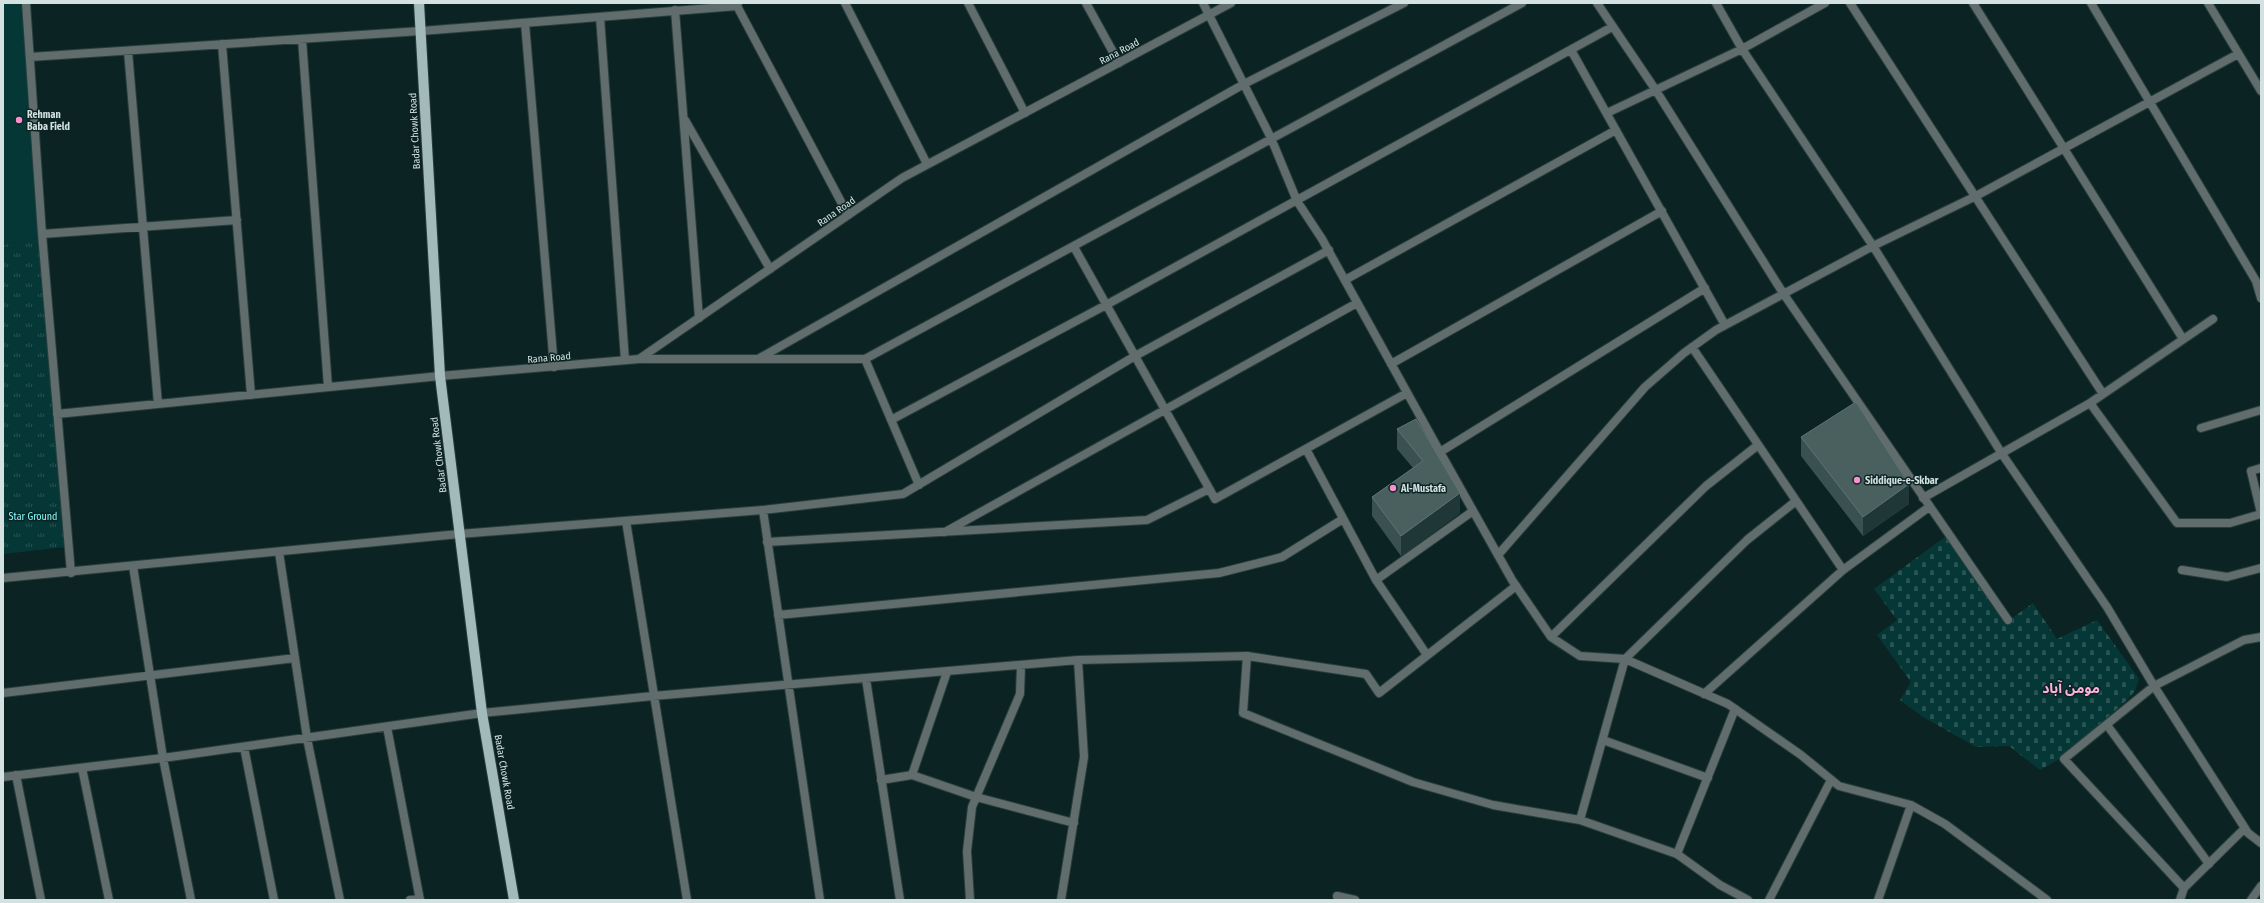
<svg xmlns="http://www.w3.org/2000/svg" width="2264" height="903" font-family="'Fira Sans Condensed','Noto Sans Arabic',sans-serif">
<defs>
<pattern id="cemetery-stones" width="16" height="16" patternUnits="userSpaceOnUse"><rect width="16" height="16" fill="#053737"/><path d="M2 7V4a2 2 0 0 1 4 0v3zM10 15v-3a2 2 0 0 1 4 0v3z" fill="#295454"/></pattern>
<pattern id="park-tufts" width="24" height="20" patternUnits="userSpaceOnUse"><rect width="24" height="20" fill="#053737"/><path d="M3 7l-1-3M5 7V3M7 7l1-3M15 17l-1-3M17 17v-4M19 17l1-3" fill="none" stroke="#295454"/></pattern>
</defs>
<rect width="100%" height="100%" fill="#0b2323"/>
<!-- grass -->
<path fill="#053737" d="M3 3H26L43 237 3 245Z"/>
<!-- cemetery -->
<path fill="url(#cemetery-stones)" d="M1949 534 2008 621 2033 603 2057 639 2097 620 2139 679 2135 691 2128 699 2063 757 2040 770 2009 746 1976 747 1923 717 1900 700 1911 682 1877 635 1897 620 1874 589Z"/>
<!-- park -->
<path fill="url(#park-tufts)" d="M43 237 65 547 3 554V245Z"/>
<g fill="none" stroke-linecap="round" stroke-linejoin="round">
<!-- service casing -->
<g stroke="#273e3d" stroke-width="10">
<path id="service" d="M2261 468 2251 471 2261 513
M1247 656 1366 674 1379 693 1516 586
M2154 686 2244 640 2261 637
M2107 725 2209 864
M1603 740 1708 778
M912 775 947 672
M881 780 912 775 976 797
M1677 854 1735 709"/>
</g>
<!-- minor casing -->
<g stroke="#273e3d" stroke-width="10">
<path id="minor" d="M26 3 42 234 71 573
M845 3 927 164
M968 3 1025 113
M1086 3 1119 63
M1597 3 1655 89 1783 293 2008 620
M1716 3 1742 49 1873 246 2002 454 2107 607 2154 686 2248 833 2261 843
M1850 3 2103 394
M1973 3 2183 339
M2091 3 2256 281 2261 298
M2208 3 2261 91
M737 6 848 215
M675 10 699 318
M1209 15 1271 138 1297 201 1322 239 1440 452 1512 580 1551 637 1580 656 1625 659 1728 704 1801 755 1839 786 1911 805 1945 824 2047 900
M600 17 625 360
M525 23 554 367
M302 39 328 387
M222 44 251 395
M1571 50 1725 325
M128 51 158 404
M30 57 421 31
M1607 113 1742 49 1825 3
M685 120 770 269
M42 234 237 220
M1074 247 1215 499 1407 393
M1345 280 1616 130
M2213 319 2090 403 2177 523H2230L2261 514
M1692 347 1843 570
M639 359H865L1522 3
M758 359 1244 84 1404 3
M865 359 919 485
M1391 364 1662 211
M57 414 440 376
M891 420 1106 305 1612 27
M2201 428 2261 410
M1306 449 1376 580 1427 655
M1440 452 1705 288
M1923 498 2090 403
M626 521 687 900
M945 532 1357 303
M767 542 1147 520 1209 489
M279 552 307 738 340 900
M1498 555 1645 387 1684 353 1716 330 1873 246 1976 196 2238 54
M133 566 163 758 191 900
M2182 570 2227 577 2261 568
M1376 580 1473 511
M778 615 1219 573 1282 557 1343 519
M1551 637 1706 486 1758 445
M866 679 900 900
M2154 686 2064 759 2184 888 2245 828
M3 693 295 658
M1704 694 1843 570 1929 507
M387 727 420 900
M244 747 274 900
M82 768 109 900
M16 775 41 900
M3 777 163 758 482 713 653 696 1078 660 1247 656 1243 713 1413 782 1493 805 1580 820 1677 854 1720 885 1748 900
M976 797 1074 823
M1580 820 1625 659 1747 540 1796 501
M1337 896 1355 900
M410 900 420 899
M820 900 763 510 903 494 1135 356 1329 250
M970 900 967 851 972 807 1020 694 1021 665
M1061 900 1084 757 1078 660
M1769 900 1831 780
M1878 900 1911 805
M2180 900 2184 888
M2251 900 2261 886"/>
</g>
<!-- tertiary casing -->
<g stroke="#273e3d" stroke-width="10">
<path id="tertiary" d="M1203 3 1209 15
M421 31 737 6 738 3
M440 376 639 359 902 178 1231 3
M3 578 459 534 763 510"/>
</g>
<!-- primary casing -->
<g stroke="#273e3d" stroke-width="12">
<path id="primary" d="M419 3 440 376 482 713 514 900"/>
</g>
<!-- service -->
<use href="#service" stroke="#616c6c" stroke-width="8"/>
<!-- minor -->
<use href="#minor" stroke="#616c6c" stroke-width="8"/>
<!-- tertiary -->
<use href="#tertiary" stroke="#616c6c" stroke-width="8"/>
<!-- primary -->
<use href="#primary" stroke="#a3baba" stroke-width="10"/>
</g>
<!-- wall -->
<path fill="#395150" d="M1416 419 1460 513 1401 556 1372 516V497L1413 468 1397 449V429Z
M1801 437 1909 504 1863 536 1801 456Z"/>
<!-- shaded-wall -->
<path fill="#1f3837" d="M1909 484V504L1863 536V517Z
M1460 493V513L1401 556V536Z"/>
<!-- building -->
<path fill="#49605f" stroke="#5f7474" d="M1856 402 1909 484 1863 517 1801 437Z
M1416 419 1460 493 1401 536 1372 497 1423 461 1397 429Z"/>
<!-- markers -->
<g fill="#f790cd" stroke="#0b2323" stroke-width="1.5">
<circle cx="19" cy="120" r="4"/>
<circle cx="1857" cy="480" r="4"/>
<circle cx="1393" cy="488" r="4"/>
</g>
<g text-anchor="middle" stroke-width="3" stroke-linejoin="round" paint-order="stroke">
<!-- street labels -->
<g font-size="10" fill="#d3e1e0" stroke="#0b2323">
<text transform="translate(1119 51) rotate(-28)" y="4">Rana Road</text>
<text transform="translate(414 131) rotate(-93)" y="4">Badar Chowk Road</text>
<text transform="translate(836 211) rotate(-35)" y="4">Rana Road</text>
<text transform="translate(549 357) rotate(-5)" y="4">Rana Road</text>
<text transform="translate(438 455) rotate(-97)" y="4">Badar Chowk Road</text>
<text transform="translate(505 772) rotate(80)" y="4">Badar Chowk Road</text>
</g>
<!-- poi labels -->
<g font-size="10" font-weight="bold" fill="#d3e1e0" stroke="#0b2323" text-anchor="start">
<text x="27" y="118">Rehman<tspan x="27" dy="12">Baba Field</tspan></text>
<text x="1865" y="484">Siddique-e-Skbar</text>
<text x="1401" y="492">Al-Mustafa</text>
</g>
<!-- park labels -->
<g font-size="10" fill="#83fbfa" stroke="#0b2323">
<text x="33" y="520">Star Ground</text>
</g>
<!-- district labels -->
<g font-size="14" font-weight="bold" fill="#fcb2dc" stroke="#0b2323">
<text x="2071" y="693">مومن آباد</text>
</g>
</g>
<!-- border -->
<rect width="2264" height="903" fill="none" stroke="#d3e1e0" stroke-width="8"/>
</svg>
